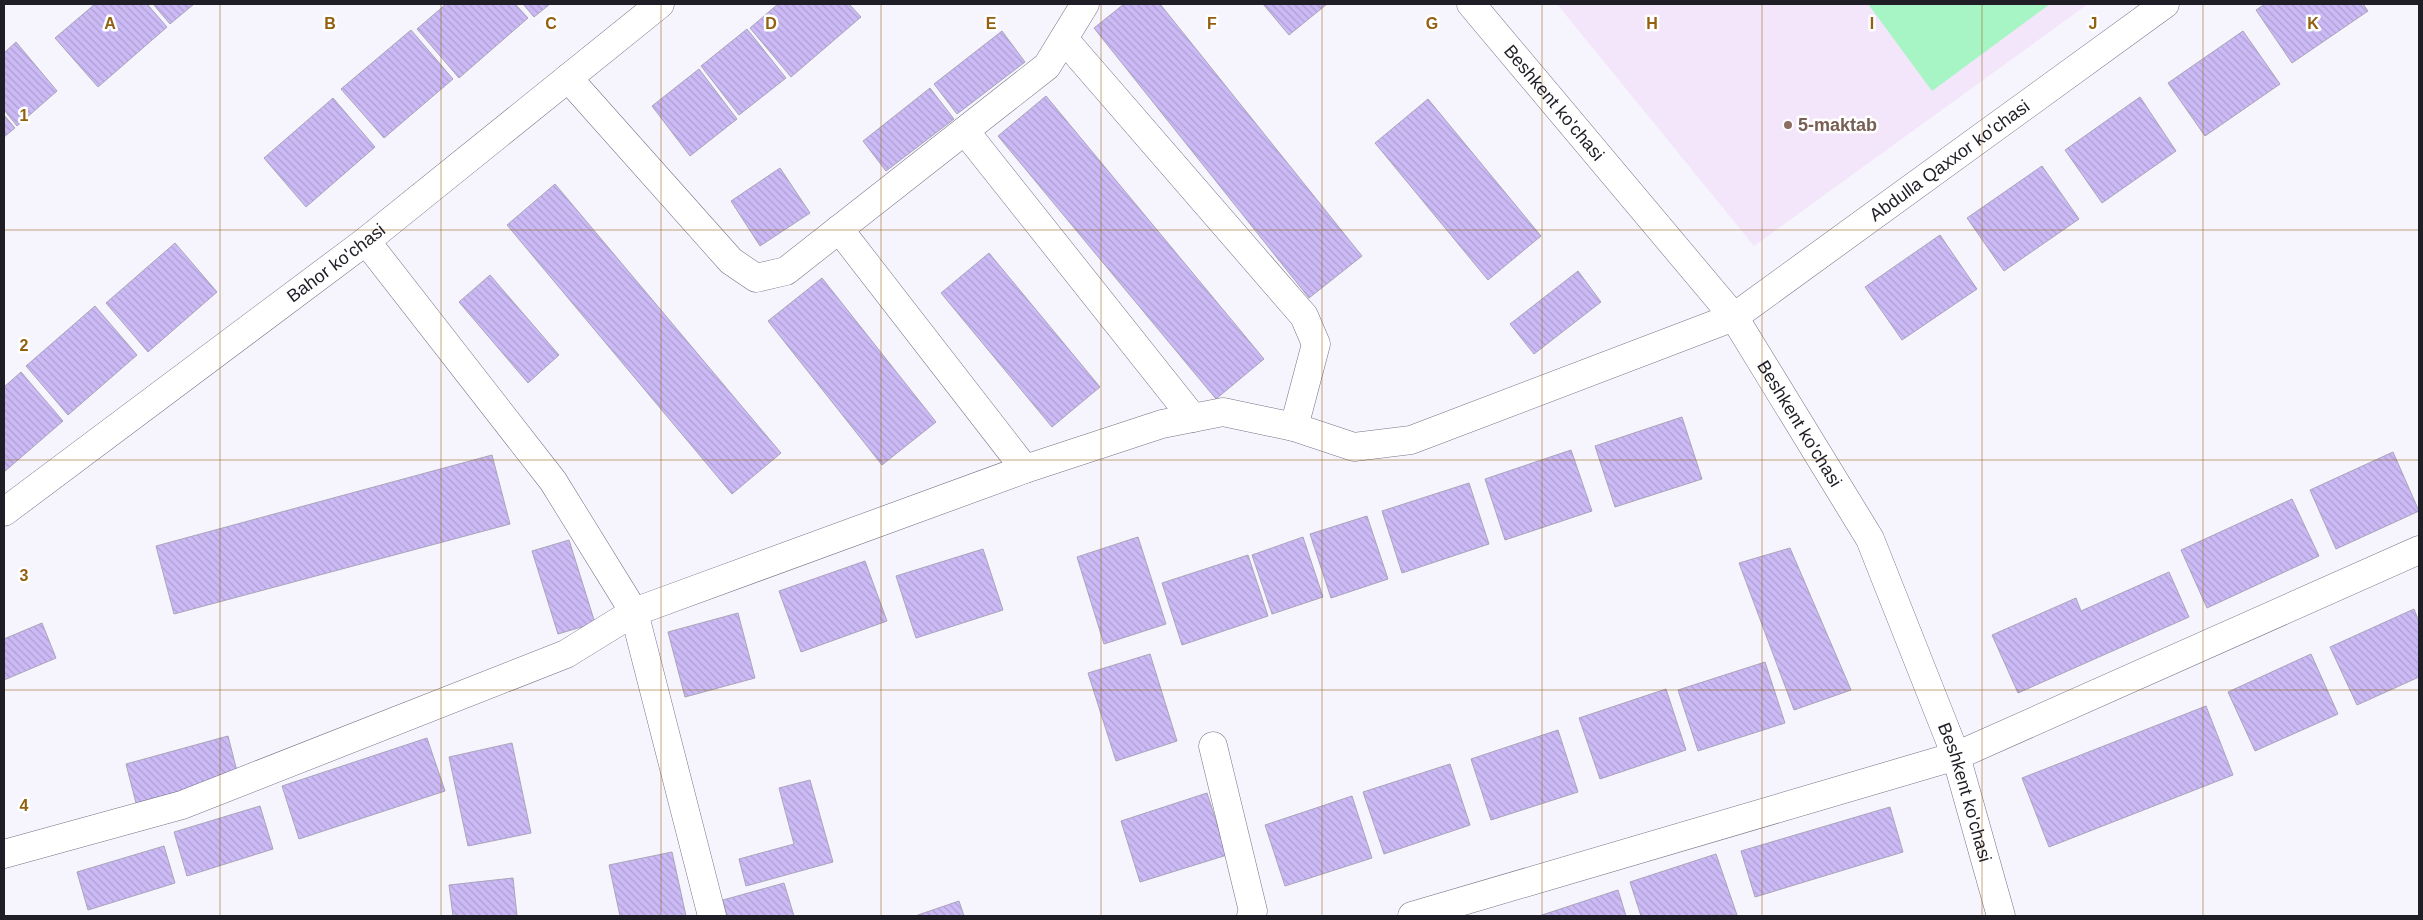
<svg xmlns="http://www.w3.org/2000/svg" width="2423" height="920" font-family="Helvetica,sans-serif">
<defs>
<pattern id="building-back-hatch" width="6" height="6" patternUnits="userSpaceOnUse" patternTransform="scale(1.25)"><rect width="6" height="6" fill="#cbbaf5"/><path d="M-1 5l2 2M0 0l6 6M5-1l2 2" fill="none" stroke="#ae9fd2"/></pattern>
</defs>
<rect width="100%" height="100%" fill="#f6f4fd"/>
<!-- education -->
<path fill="#f3e6fa" d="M1557 4H2088L1754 246Z"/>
<!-- park -->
<path fill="#a7f5c5" d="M1868 4H2050L1932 91Z"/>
<!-- building -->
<path fill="url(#building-back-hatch)" stroke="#aaa5ba" d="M95 4H147L167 27 98 87 55 38Z
M153 4H194L170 24Z
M446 4H515L528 18 459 78 417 29Z
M523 4H550L534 17Z
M778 4H849L861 17 791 77 750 28Z
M1124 4H1160L1362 256 1309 298 1094 28Z
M1263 4H1327L1289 35Z
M2265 4H2363L2368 11 2292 63 2256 10Z
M747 29 786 78 739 115 701 66Z
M411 30 453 79 384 138 341 89Z
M1002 31 1025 62 957 114 934 84Z
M2243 31 2280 84 2205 136 2168 83Z
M16 42 57 91 17 126 4 110V53Z
M699 69 737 119 690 156 652 106Z
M930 88 954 119 886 171 863 141Z
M1046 96 1264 359 1216 399 998 136Z
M2140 97 2176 151 2102 203 2065 150Z
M333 98 375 147 306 207 264 158Z
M1428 99 1541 236 1488 280 1375 143Z
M4 115 15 128 4 137Z
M2042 166 2079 219 2004 271 1967 218Z
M780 168 810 213 760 246 731 201Z
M555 184 781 453 732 494 507 225Z
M1940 235 1977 289 1902 340 1865 287Z
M175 243 217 292 148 352 106 303Z
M989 253 1100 387 1052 427 941 293Z
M1578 271 1601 302 1534 354 1510 324Z
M490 275 559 355 528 383 459 302Z
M822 278 936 422 882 465 768 321Z
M95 306 137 355 68 415 26 366Z
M21 372 63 421 4 472V387Z
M1682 417 1702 479 1615 507 1595 446Z
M1571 450 1592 511 1505 540 1485 479Z
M2393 452 2419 511 2336 549 2310 490Z
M492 455 510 524 174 614 156 546Z
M1469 483 1489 544 1402 573 1382 511Z
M2292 499 2319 556 2207 608 2181 550Z
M1367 516 1388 579 1331 598 1310 534Z
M1138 537 1166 624 1104 644 1077 557Z
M1303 537 1323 597 1272 614 1252 555Z
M569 540 595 623 558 634 532 551Z
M1790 548 1851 690 1794 710 1739 563Z
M983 549 1003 610 916 638 896 576Z
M1248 555 1268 616 1182 645 1162 583Z
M865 561 887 621 801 652 779 591Z
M2169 572 2189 617 2018 693 1992 635 2076 598 2081 611Z
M2414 609 2419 622V677L2357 705 2330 647Z
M738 613 755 678 685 697 668 632Z
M42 623 56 658 4 680V639Z
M1150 654 1177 741 1116 761 1088 673Z
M2311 654 2338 714 2255 751 2228 692Z
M1765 662 1785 723 1698 751 1678 690Z
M1666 689 1686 750 1600 779 1579 718Z
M2206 706 2233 775 2049 847 2022 778Z
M1558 730 1578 792 1491 820 1471 759Z
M228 736 238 775 136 803 126 764Z
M427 738 445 791 299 839 282 786Z
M512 743 531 833 468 846 449 757Z
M1450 764 1470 825 1384 854 1363 792Z
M810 780 833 862 746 886 739 859 794 844 779 788Z
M1207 793 1227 855 1140 882 1121 821Z
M1352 796 1372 858 1285 886 1265 825Z
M260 806 273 849 187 876 174 832Z
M1890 807 1903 852 1755 897 1741 851Z
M164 846 175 883 88 910 77 872Z
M672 852 686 916H620L609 865Z
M1716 854 1737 915 1641 916 1630 882Z
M513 878 517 916H453L449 885Z
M784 883 794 916H727L723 900Z
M1618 890 1626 916H1539Z
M959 901 964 916H915Z"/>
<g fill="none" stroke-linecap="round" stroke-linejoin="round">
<!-- minor casing -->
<g stroke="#787387" stroke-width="29">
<g id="minor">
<path id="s1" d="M1471 4 1734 317 1870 539 1956 756 2001 916"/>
<path d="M1064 39 1304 316 1316 344 1294 427"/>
<path d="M568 78 731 261 756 278 786 271 1047 66 1085 4"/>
<path d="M965 131 1193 418"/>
<path d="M839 229 1025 469"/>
<path d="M366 241 553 481 634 612 712 916"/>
<path id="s2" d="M4 512 366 241 660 4"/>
<path d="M1213 746 1253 911 1251 916"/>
<path id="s3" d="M4 854 182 805 566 654 634 612 1025 469 1162 424 1223 412 1294 427 1354 447 1411 440 1734 317 2165 4"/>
<path d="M1412 916 1956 756 2419 550"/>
</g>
</g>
<!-- minor -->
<use href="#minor" stroke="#fff" stroke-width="28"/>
</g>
<!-- grid -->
<path fill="none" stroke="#936012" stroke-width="1" stroke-opacity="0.55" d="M220 4V916M441 4V916M661 4V916M881 4V916M1101 4V916M1322 4V916M1542 4V916M1762 4V916M1982 4V916M2203 4V916M4 230H2419M4 460H2419M4 690H2419"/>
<!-- markers -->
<circle fill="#8d6e63" stroke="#fff" stroke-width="2" cx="1788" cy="125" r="5"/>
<g text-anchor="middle" stroke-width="5" stroke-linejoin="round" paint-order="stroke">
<!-- street labels -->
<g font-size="18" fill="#1f1d25" stroke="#fff">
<text dy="6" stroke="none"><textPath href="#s1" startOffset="129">Beshkent ko'chasi</textPath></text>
<text dy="6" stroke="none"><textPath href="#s3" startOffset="2105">Abdulla Qaxxor ko'chasi</textPath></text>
<text dy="6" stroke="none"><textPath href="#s2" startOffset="415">Bahor ko'chasi</textPath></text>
<text dy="6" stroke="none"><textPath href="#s1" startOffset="534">Beshkent ko'chasi</textPath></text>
<text dy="6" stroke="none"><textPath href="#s1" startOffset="940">Beshkent ko'chasi</textPath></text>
</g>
<!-- education labels -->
<g font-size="18" font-weight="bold" fill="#785e54" stroke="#fff" text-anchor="start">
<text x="1798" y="131">5-maktab</text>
</g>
</g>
<g font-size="16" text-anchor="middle" font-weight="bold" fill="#936012" stroke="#fff" stroke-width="5" stroke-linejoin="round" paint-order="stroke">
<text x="110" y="29">A</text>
<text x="330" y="29">B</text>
<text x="551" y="29">C</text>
<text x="771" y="29">D</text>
<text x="991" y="29">E</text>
<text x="1212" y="29">F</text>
<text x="1432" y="29">G</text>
<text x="1652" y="29">H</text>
<text x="1872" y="29">I</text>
<text x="2093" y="29">J</text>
<text x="2313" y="29">K</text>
<text x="24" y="121">1</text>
<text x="24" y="351">2</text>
<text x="24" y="581">3</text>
<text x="24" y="811">4</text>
</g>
<!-- border -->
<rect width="2423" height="920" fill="none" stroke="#1f1d25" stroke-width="10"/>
</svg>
